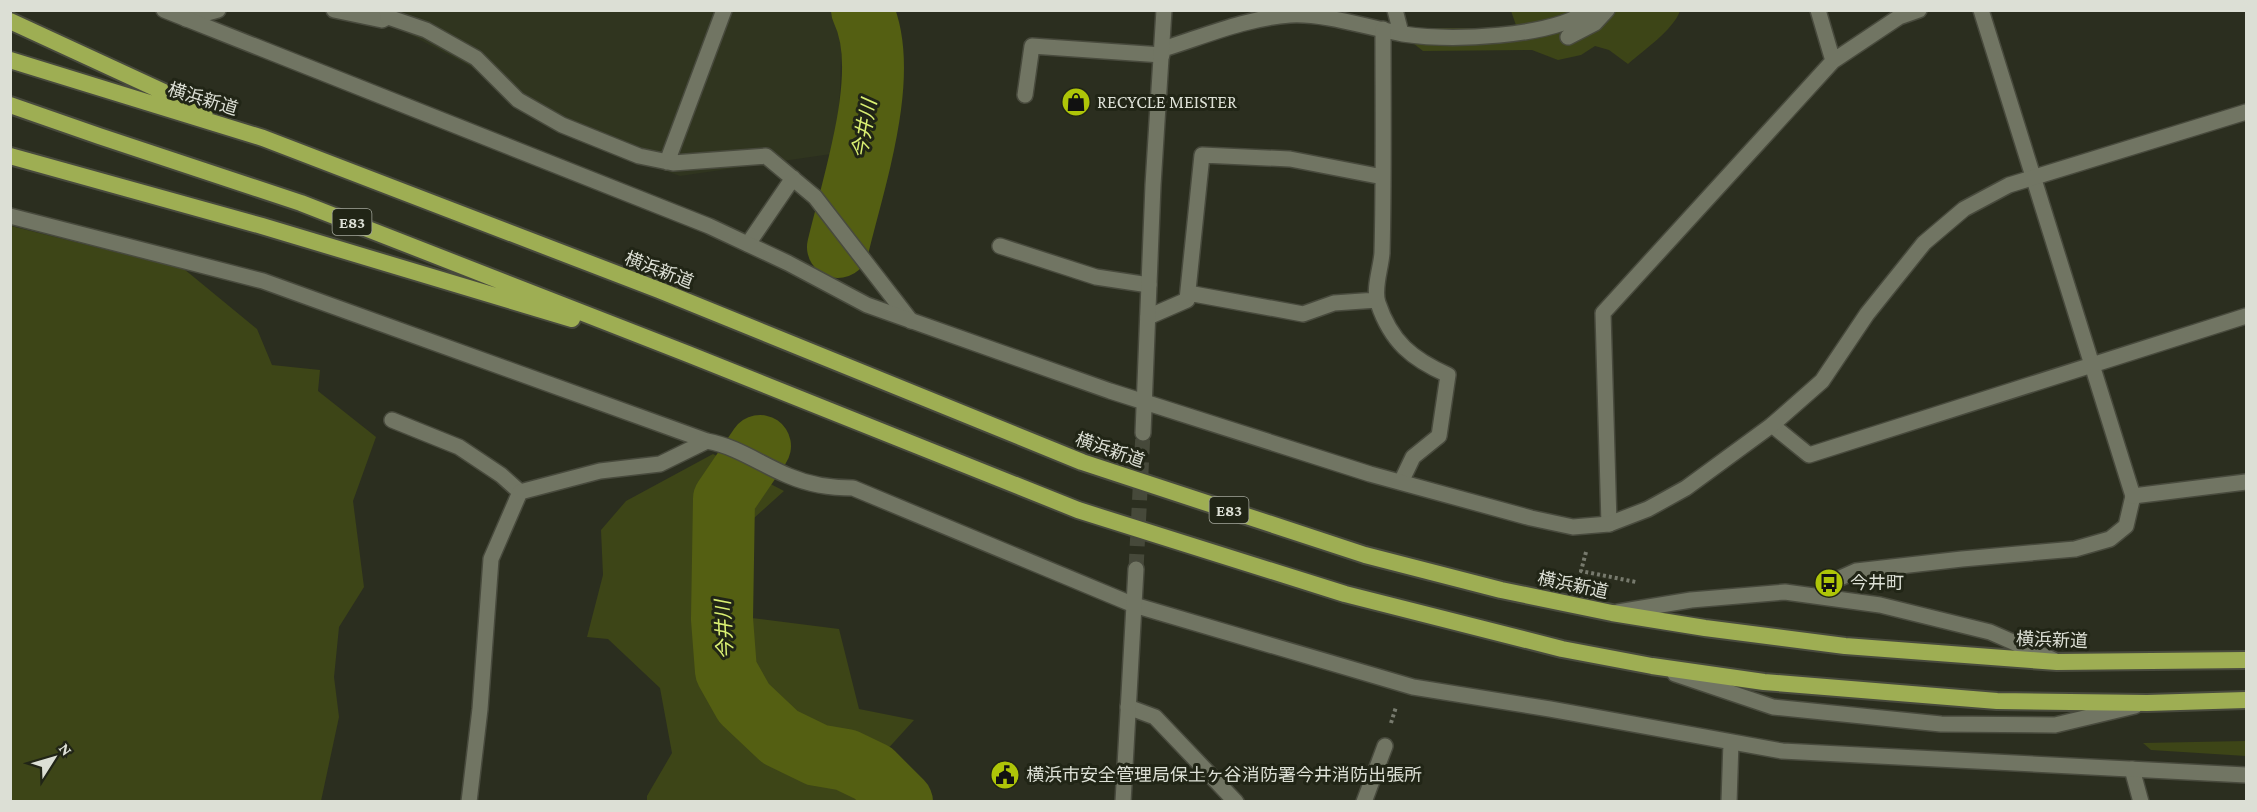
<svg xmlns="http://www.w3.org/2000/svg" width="2257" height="812" font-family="'Crimson Pro','Noto Sans JP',serif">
<rect width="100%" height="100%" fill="#2b2e1f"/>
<!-- built -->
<path fill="#30351f" d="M391 11H836L842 24 838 153 680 176 568 136 518 109 473 68 394 26Z"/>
<!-- green -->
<path fill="#3d4517" d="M1511 11H1680C1673 30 1644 50 1628 64L1609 50 1595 46 1581 55 1558 60 1532 50 1423 51 1404 36 1414 28H1517Z
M11 226 184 269 257 329 272 365 320 370 318 391 376 437 353 501 364 587 339 627 334 677 339 717 321 801 11 802Z
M713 454 784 491 743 528 705 586 744 617 839 629 859 709 914 720 874 764 932 794 933 801H647V796L672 753 660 688 608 639 587 637 603 575 601 530 626 501Z
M2246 741V756L2151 750 2143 743Z"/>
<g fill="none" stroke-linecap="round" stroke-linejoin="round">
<!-- river -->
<path stroke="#545f12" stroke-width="62" d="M838 247C853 183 892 71 862 10
M760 446 724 499 722 619 726 671 744 703 780 737 817 755 846 760 873 773 902 802"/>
<!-- tertiary-tunnel -->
<path stroke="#46493a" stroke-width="15" stroke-dasharray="15 8" stroke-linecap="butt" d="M1136 569 1143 433"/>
<!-- service casing -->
<g stroke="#484a3d" stroke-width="18">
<path id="service" d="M334 10 382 20 388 17
M1395 10 1401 33
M186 19 218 10
M1568 37 1595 23 1607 10
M1163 49C1205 36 1246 18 1290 15 1326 13 1368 28 1403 34 1450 41 1550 38 1590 10
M1025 95 1032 46 1162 55
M1000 246 1096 277 1149 285
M392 420 459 447 501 475 520 492
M1618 612 1691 600 1785 592 1880 605 1990 632 2054 660
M1675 674 1773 707 1941 724 2055 725 2135 706
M1128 707 1155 717 1236 802
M2132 769 2141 802
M1364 802 1385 746"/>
</g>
<!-- pedestrian casing -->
<g stroke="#484a3d" stroke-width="18">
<path id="pedestrian" d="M1829 583 1856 571 1962 559 2075 549 2110 539 2126 526 2133 496"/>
</g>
<!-- minor casing -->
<g stroke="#484a3d" stroke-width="18">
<path id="minor" d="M387 10 388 17 426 30 476 58 518 100 562 125 639 156 673 163 766 156 815 197 911 321
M1818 10 1833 61
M1981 10 2133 496 2246 482
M1383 29C1383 104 1384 178 1382 253 1381 268 1373 289 1378 303 1391 342 1412 359 1448 375L1439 436 1413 457 1401 482
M667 162 724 10
M10 216 263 281 707 441C736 446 762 465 789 476 810 485 831 488 853 488L1134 605 1413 687 1550 709 1782 751 2246 775
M748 244 793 178
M1188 293 1303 314 1334 303 1377 300
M1148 317 1187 300 1202 155 1290 159 1383 177
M1772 425 1809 455 2246 316
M1609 524 1603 313 1833 61 1899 17 1919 10
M469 802 480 709 491 559 520 492 600 471 660 464 707 441
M1729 802 1731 742"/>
</g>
<!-- tertiary casing -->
<g stroke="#484a3d" stroke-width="18">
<path id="tertiary" d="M164 10 709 226 788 263 867 305 1110 391 1370 474 1531 518 1573 527 1609 524 1648 509 1686 488 1772 425 1822 381 1867 314 1924 243 1964 209 2009 185 2246 112
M1143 433 1153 185 1164 10
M1123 802 1136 569"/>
</g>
<!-- trunk casing -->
<g stroke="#484a3d" stroke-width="20">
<path id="trunk" d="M10 21 205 111
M10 60 263 138 659 290 1082 462 1365 555 1501 590 1612 613 1705 628 1845 646 2057 662 2246 660
M10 105 99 136 301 203 688 354 1078 510 1345 594 1562 649 1652 666 1764 682 1997 701 2147 703 2246 700
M10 156 262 226 572 319"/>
</g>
<!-- path -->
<path stroke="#777a6d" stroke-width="4" stroke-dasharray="3 3" stroke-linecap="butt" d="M1586 552 1581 571 1636 582
M1391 723 1396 707"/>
<!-- service -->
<use href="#service" stroke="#717563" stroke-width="15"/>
<!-- pedestrian -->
<use href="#pedestrian" stroke="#717563" stroke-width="15"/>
<!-- minor -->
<use href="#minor" stroke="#717563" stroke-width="15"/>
<!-- tertiary -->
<use href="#tertiary" stroke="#717563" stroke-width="15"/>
<!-- trunk -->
<use href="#trunk" stroke="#9eae53" stroke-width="16"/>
</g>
<!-- icons -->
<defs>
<g id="shop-disc" transform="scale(1.5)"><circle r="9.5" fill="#aec508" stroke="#212516"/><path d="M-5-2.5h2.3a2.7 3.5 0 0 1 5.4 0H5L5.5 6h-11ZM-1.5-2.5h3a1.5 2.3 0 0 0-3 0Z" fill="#111"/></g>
<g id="bus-disc" transform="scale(1.5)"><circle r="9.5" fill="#aec508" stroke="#212516"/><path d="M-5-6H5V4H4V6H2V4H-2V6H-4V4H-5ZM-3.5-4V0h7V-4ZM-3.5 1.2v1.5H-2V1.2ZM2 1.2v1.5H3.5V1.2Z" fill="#111"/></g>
<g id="civic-disc" transform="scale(1.5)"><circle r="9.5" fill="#aec508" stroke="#212516"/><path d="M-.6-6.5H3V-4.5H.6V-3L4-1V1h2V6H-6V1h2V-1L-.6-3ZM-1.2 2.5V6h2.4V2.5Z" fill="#111"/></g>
</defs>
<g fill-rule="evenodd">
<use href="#shop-disc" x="1076" y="102"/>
<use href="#bus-disc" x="1829" y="583"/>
<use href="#civic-disc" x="1005" y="775"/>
</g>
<g text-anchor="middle" stroke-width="6" stroke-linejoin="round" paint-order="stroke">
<!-- shield labels -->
<g fill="#212516" stroke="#a4a79c" stroke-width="1.5">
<rect x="332.5" y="209" width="39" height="26" rx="4.5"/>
<rect x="1209.5" y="497" width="39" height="26" rx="4.5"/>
</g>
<g font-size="16" font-weight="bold" fill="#dcdfd5">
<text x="352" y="228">E83</text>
<text x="1229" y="516">E83</text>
</g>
<!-- street labels -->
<g font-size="18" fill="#dcdfd5" stroke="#212516">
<text transform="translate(203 99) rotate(17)" y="6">横浜新道</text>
<text transform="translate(659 270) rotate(21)" y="6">横浜新道</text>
<text transform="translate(1110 450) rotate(19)" y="6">横浜新道</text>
<text transform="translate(1573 585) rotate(12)" y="6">横浜新道</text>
<text transform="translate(2052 640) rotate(2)" y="6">横浜新道</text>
</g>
<!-- poi labels -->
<g font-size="18" fill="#dcdfd5" stroke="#212516" text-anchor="start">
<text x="1097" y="108">RECYCLE MEISTER</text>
<text x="1850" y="589">今井町</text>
<text x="1026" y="781">横浜市安全管理局保土ヶ谷消防署今井消防出張所</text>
</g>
<!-- water labels -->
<g font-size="20" font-style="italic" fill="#daf072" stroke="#212516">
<text transform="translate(864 129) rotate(-80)" y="7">今井川</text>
<text transform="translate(724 630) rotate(-93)" y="7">今井川</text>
</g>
</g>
<!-- border -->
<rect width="2257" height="812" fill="none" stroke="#dcdfd5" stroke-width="24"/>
<!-- north arrow -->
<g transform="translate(54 758) rotate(53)" stroke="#212516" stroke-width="4.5" paint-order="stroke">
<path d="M0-4.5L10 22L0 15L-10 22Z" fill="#dcdfd5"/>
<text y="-9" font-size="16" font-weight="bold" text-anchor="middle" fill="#dcdfd5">N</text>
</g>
</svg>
